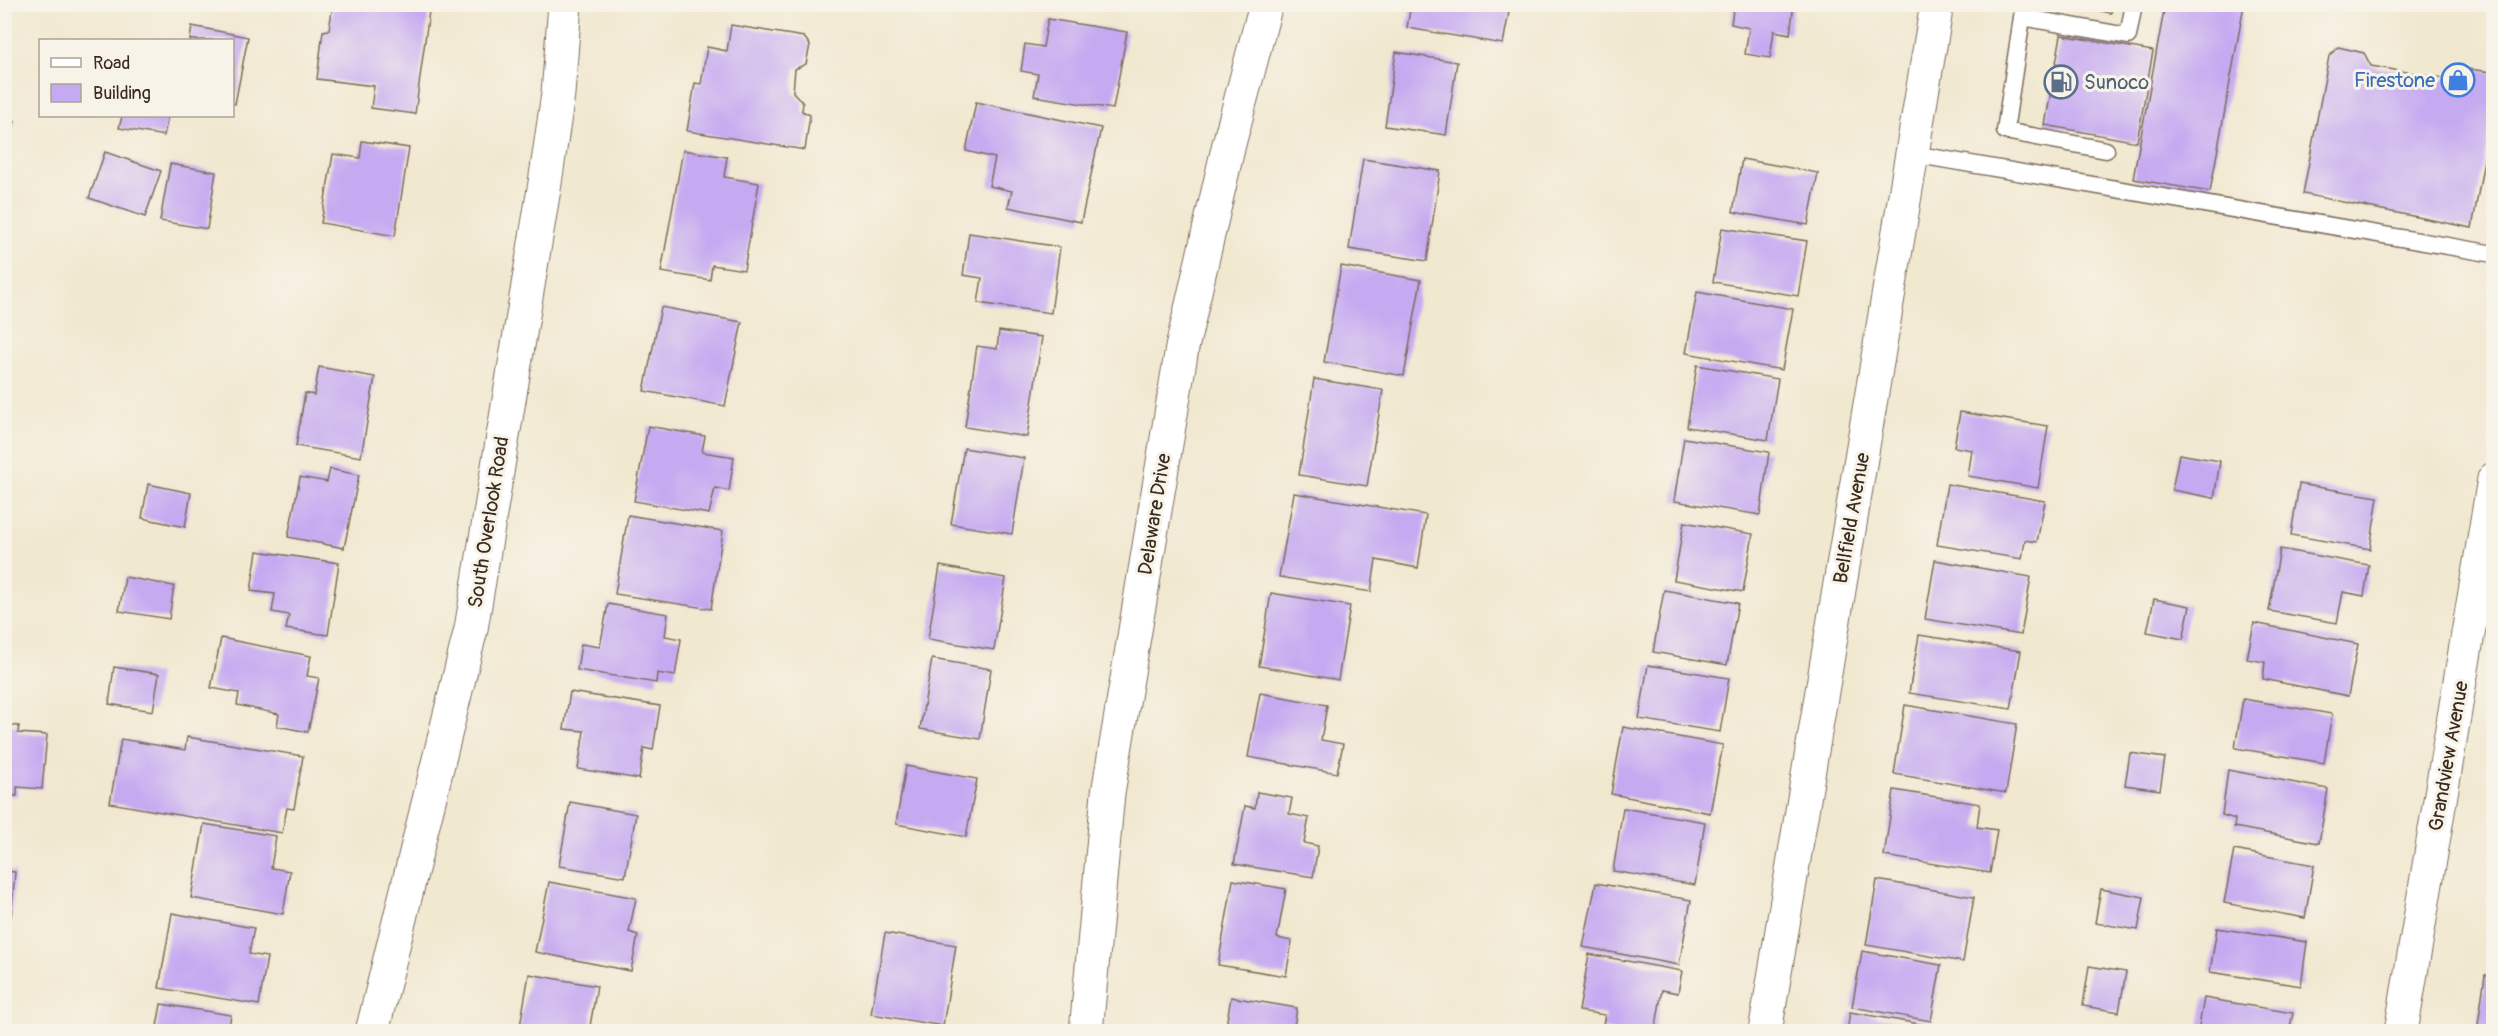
<svg xmlns="http://www.w3.org/2000/svg" width="2498" height="1036" font-family="Pangolin,sans-serif">
<rect width="100%" height="100%" fill="#f7f3e8"/>
<filter id="ink" filterUnits="userSpaceOnUse"><feTurbulence type="fractalNoise" baseFrequency=".0167" numOctaves="2"/><feDisplacementMap in="SourceGraphic" scale="12" xChannelSelector="R" yChannelSelector="G"/><feConvolveMatrix kernelMatrix="1 2 1 2 8 2 1 2 1" color-interpolation-filters="sRGB"/></filter>
<filter id="wash" filterUnits="userSpaceOnUse"><feTurbulence type="fractalNoise" baseFrequency=".008" numOctaves="4" result="noise"/><feDisplacementMap in="SourceGraphic" scale="24" xChannelSelector="R" yChannelSelector="G"/><feGaussianBlur stdDeviation="1.35" result="paint"/><feColorMatrix in="noise" values="0 0 0 0 0 0 0 0 0 0 0 0 0 0 0 0 0 1.4 0 .05"/><feComposite in="paint" operator="in"/></filter>
<g filter="url(#wash)">
<rect width="100%" height="100%" fill="#f1e8d0"/>
<g id="blocks">
<!-- building -->
<path fill="#c5a9f1" d="M333 4H430L415 114 371 108 374 86 317 79 323 31 329 30Z
M1411 4H1481L1480 6 1509 12 1503 44 1407 28Z
M1734 4H1794L1790 34 1774 31 1770 58 1745 54 1749 28 1731 24Z
M2070 4H2112L2111 13Z
M2165 5H2244L2210 192 2133 179Z
M1048 19 1127 32 1113 109 1034 96 1038 74 1021 71 1025 44 1043 47Z
M731 25 804 37 810 45 806 64 795 69 793 92 803 103 802 111 810 115 805 150 687 131 695 83 701 84 707 47 727 51Z
M192 26 248 37 235 104 232 103V40H190Z
M2061 35 2153 51 2137 142 2045 125Z
M2338 47 2364 53 2371 66 2449 79 2460 68 2492 72 2494 104 2472 228 2303 194 2329 56Z
M1396 52 1457 62 1446 135 1385 126Z
M976 102 1101 128 1081 222 1008 207 1012 191 989 186 995 158 966 151Z
M122 116H168L164 136 119 128Z
M4 117 15 121 5 150H4Z
M362 141 409 148 395 236 321 223 333 154 360 158Z
M683 150 727 157 724 177 759 183 744 270 712 265 710 280 661 272Z
M105 152 161 171 145 217 89 198Z
M1363 159 1440 171 1427 261 1349 249Z
M1742 159 1818 173 1808 225 1733 212Z
M170 164 216 172 207 229 160 221Z
M1722 228 1807 241 1798 296 1713 282Z
M969 233 1060 247 1051 313 978 303 982 278 963 275Z
M1341 266 1421 280 1404 376 1324 362Z
M1697 292 1793 309 1782 370 1686 353Z
M661 307 742 322 725 406 644 391Z
M999 331 1042 337 1027 437 965 427 977 346 997 349Z
M1697 365 1778 379 1768 440 1687 427Z
M319 367 375 377 361 457 296 446 305 393 314 395Z
M1314 379 1383 390 1367 486 1299 475Z
M1960 412 2048 426 2038 488 1968 476 1972 450 1954 447Z
M648 426 705 436 702 452 734 457 729 491 715 488 709 514 634 501Z
M1684 438 1769 452 1760 515 1674 501Z
M964 448 1024 458 1012 534 951 524Z
M2179 454 2220 461 2214 498 2172 490Z
M330 469 359 475 344 548 288 537 300 477 327 482Z
M148 484 191 493 185 527 142 518Z
M1947 484 2045 501 2037 542 2025 540 2022 559 1937 545Z
M2299 484 2378 497 2370 549 2291 535Z
M1294 493 1426 515 1418 568 1376 560 1371 592 1279 577Z
M628 515 723 531 711 609 615 594Z
M1684 522 1753 534 1743 592 1674 580Z
M2280 549 2369 565 2364 596 2343 592 2337 623 2269 611Z
M257 551 339 563 328 635 286 629 289 615 272 612 275 594 251 591Z
M1935 560 2031 577 2021 635 1925 619Z
M940 566 1006 578 994 650 928 639Z
M125 577 174 586 169 619 119 611Z
M1664 590 1738 603 1727 665 1653 652Z
M1271 593 1350 606 1338 680 1259 666Z
M2154 599 2190 606 2183 639 2147 632Z
M608 604 668 614 665 636 681 639 675 676 657 673 656 683 577 670 581 644 600 647Z
M2254 623 2358 644 2348 696 2263 679 2265 662 2247 659Z
M1919 635 2021 651 2011 709 1909 693Z
M221 638 311 656 307 676 319 678 308 732 277 726 279 714 237 705 239 693 211 688Z
M932 659 991 669 980 739 920 729Z
M1648 665 1729 678 1720 732 1639 719Z
M114 667 159 674 153 711 109 704Z
M570 692 660 706 653 750 644 748 639 779 578 769 584 731 564 729Z
M1260 693 1327 705 1321 740 1343 744 1337 773 1248 757Z
M2243 699 2332 714 2324 763 2235 748Z
M1905 705 2017 724 2006 793 1894 774Z
M4 725 19 726 18 733 47 735 42 789 17 787V796L4 795Z
M1623 727 1723 745 1710 813 1611 794Z
M187 737 303 756 294 809 287 808 282 833 110 803 121 739 185 750Z
M2130 753 2165 758 2160 790 2125 785Z
M906 766 977 779 966 837 896 824Z
M2228 770 2328 789 2319 843 2234 827 2235 819 2222 815Z
M1894 790 1980 804 1977 827 1997 830 1990 873 1884 856Z
M1257 792 1292 798 1289 814 1309 818 1304 843 1318 846 1313 877 1234 864 1245 806 1255 808Z
M570 802 636 814 625 877 559 866Z
M1623 808 1705 822 1695 885 1613 871Z
M204 824 276 836 271 868 290 871 283 914 191 898Z
M2234 850 2314 865 2305 918 2224 903Z
M4 871 15 872 11 917H4Z
M1233 880 1286 889 1277 938 1292 941 1286 976 1218 965Z
M1877 880 1974 897 1963 962 1866 945Z
M549 882 636 898 629 932 638 935 631 971 535 952Z
M1596 883 1691 900 1679 965 1583 947Z
M2101 889 2144 897 2138 930 2095 923Z
M172 913 254 928 249 954 267 957 259 1005 159 988Z
M2217 928 2307 942 2301 986 2210 972Z
M885 933 956 945 943 1026 871 1014Z
M1862 951 1941 965 1931 1021 1852 1007Z
M1589 954 1682 971 1678 993 1662 990 1655 1032H1616L1602 1029 1605 1015 1579 1011Z
M2089 966 2126 972 2119 1012 2083 1006Z
M529 974 597 986 589 1032H519Z
M2485 975 2494 977V1028L2478 1025Z
M1231 997 1297 1008 1293 1032H1225Z
M2204 998 2293 1013 2289 1032H2198Z
M161 1004 231 1015 228 1032H156Z
M1850 1012 1954 1030V1032H1847Z"/>
</g>
</g>
<g filter="url(#ink)">
<use href="#blocks" fill-opacity="0" stroke="#7b6c5c" stroke-width="1.5"/>
<g fill="none" stroke-linecap="round" stroke-linejoin="round">
<!-- service casing -->
<g stroke="#7b6c5c" stroke-width="19">
<path id="service" d="M2024 4 2005 131 2106 150
M2022 17 2128 36 2134 4
M1913 154 2494 254"/>
</g>
<!-- minor casing -->
<g stroke="#7b6c5c" stroke-width="35">
<path id="minor" d="M372 1032 471 629 545 183 558 94 565 4
M1086 1032 1108 793 1182 348 1229 144 1266 4
M1765 1032 1937 4
M2401 1032 2494 479"/>
</g>
<!-- service -->
<use href="#service" stroke="#fff" stroke-width="16"/>
<!-- minor -->
<use href="#minor" stroke="#fff" stroke-width="33"/>
</g>
</g>
<!-- icons -->
<defs>
<g id="shop-ring" transform="scale(1.725)"><circle r="9.5" fill="#f7f3e8" stroke="#3f7fe0" stroke-width="1.5"/><path d="M-5-2.5h2.3a2.7 3.5 0 0 1 5.4 0H5L5.5 6h-11ZM-1.5-2.5h3a1.5 2.3 0 0 0-3 0Z" fill="#3f7fe0"/></g>
<g id="fuel-ring" transform="scale(1.725)"><circle r="9.5" fill="#f7f3e8" stroke="#5c6f8a" stroke-width="1.5"/><path d="M-5.5-6h7V0h2V4h1.3V-2.5L3-4.5l.8-.8L6-3V5H2.5V1h-1V6h-7ZM-4.2-4.7v3.2H.2V-4.7Z" fill="#5c6f8a"/></g>
</defs>
<g fill-rule="evenodd">
<use href="#shop-ring" x="2458" y="80"/>
<use href="#fuel-ring" x="2061" y="82"/>
</g>
<g text-anchor="middle" stroke-width="6" stroke-linejoin="round" paint-order="stroke">
<!-- shop labels -->
<g font-size="20" fill="#366cbe" stroke="#f7f3e8" text-anchor="end">
<text x="2435" y="87">Firestone</text>
</g>
<!-- service labels -->
<g font-size="20" fill="#4e5e75" stroke="#f7f3e8" text-anchor="start">
<text x="2084" y="89">Sunoco</text>
</g>
<!-- street labels -->
<g font-size="20" fill="#3b2a1e" stroke="#f7f3e8">
<text transform="translate(1154 514) rotate(-81)" y="7">Delaware Drive</text>
<text transform="translate(1851 518) rotate(-80)" y="7">Bellfield Avenue</text>
<text transform="translate(488 522) rotate(-81)" y="7">South Overlook Road</text>
<text transform="translate(2448 756) rotate(-80)" y="7">Grandview Avenue</text>
</g>
</g>
<!-- margin -->
<rect width="2498" height="1036" fill="none" stroke="#f7f3e8" stroke-width="24"/>
<!-- legend -->
<rect x="39" y="39" width="195" height="78" fill="#f7f3e8" stroke="#aca397" stroke-width="1.5"/>
<rect x="51" y="58" width="30" height="9" fill="#ffffff" stroke="#aca397" stroke-width="1.5"/>
<text x="93" y="69" font-size="18" fill="#3b2a1e">Road</text>
<rect x="51" y="84" width="30" height="18" fill="#c5a9f1" stroke="#aca397" stroke-width="1.5"/>
<text x="93" y="99" font-size="18" fill="#3b2a1e">Building</text>
</svg>
